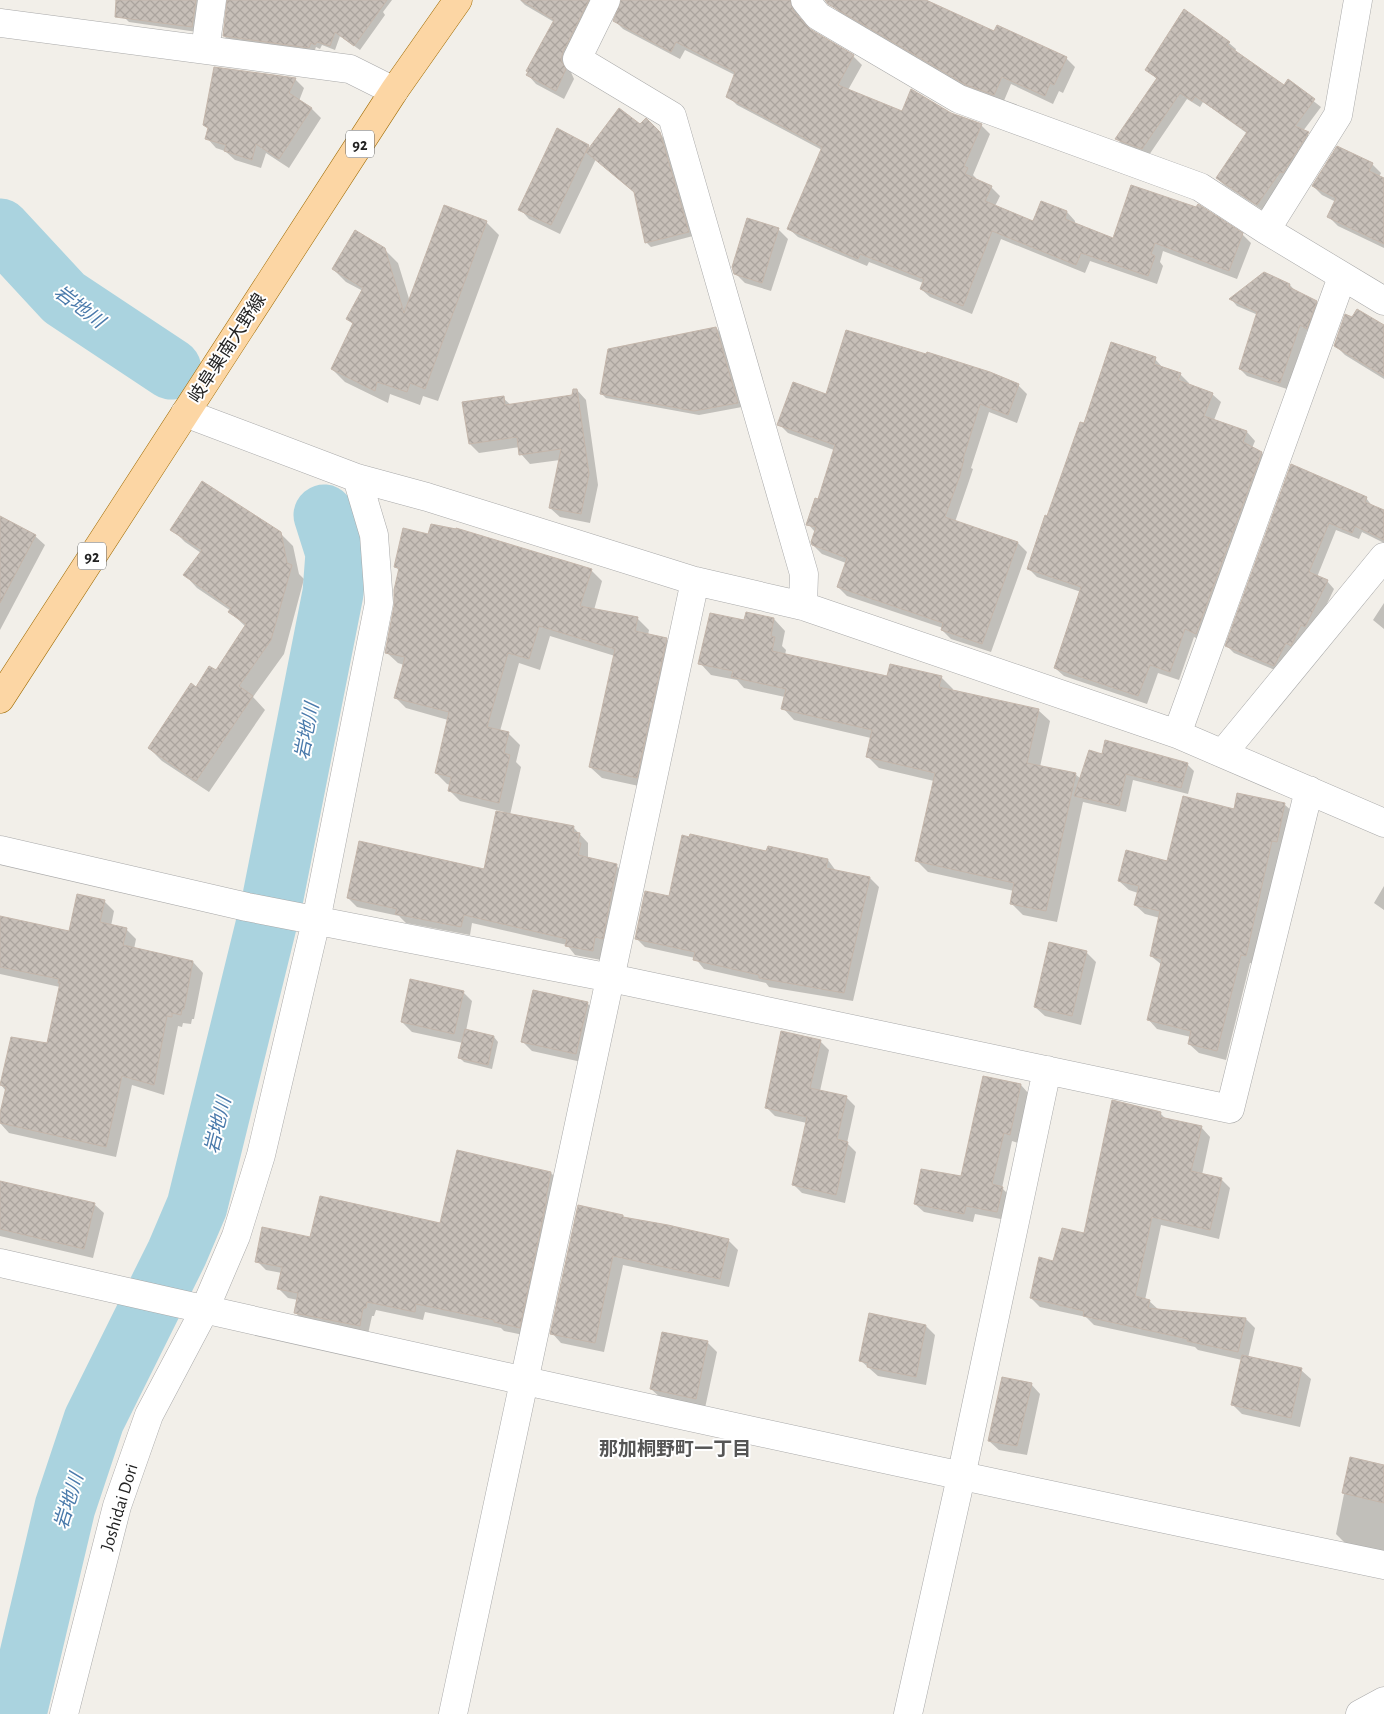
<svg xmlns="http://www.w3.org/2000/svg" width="1384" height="1714" font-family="'Alegreya Sans','Noto Sans JP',sans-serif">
<defs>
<pattern id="building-cross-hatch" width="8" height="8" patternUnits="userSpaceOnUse" patternTransform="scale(1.25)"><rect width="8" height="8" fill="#c7bfb8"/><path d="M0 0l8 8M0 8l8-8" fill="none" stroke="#aba49e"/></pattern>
</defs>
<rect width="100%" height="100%" fill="#f2efe9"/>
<!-- shadow -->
<path fill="#0003" d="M114 0H202L197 32 129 22 124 17 126 2Z
M228 0H392L383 12 385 15 360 50 340 36 335 50 322 45 320 49 316 47 314 52 229 41 224 36Z
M520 0H602L570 70 574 79 564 99 536 84 528 75 554 22 525 5Z
M623 0H801L798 13 801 20 811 32 853 56 862 65 848 90 903 112 951 114 981 125 990 134 973 175 976 178 975 180 991 187 1000 196 995 206 1034 223 1067 212 1075 221V223L1113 240 1242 234 1251 243 1237 279 1163 251 1160 262 1163 266 1157 284 1090 261 1085 273 1001 239 972 314 930 297 921 289 923 283 869 262 867 266 798 237 789 229 822 150 737 105 728 96 735 75 685 50 680 59 623 29 615 21Z
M827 0H925L995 33 1066 58 1075 67 1063 93 1059 91 1053 104 1011 84 1003 103 976 93 839 12Z
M1229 43 1236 49 1235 52 1284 86 1288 81 1321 107 1303 131 1315 140 1264 211 1224 185 1217 178 1248 134 1203 102 1200 107 1187 99 1149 155 1124 146 1117 139 1157 79 1147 70Z
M295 79 304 88 299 101 312 109 321 118 289 168 266 153 261 168 235 160 225 151 216 148 207 138 209 129 205 125Z
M646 120 664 138 693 236 651 247 646 242 635 193 596 159 560 234 529 219 520 209 588 146 590 149 640 126Z
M1372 164 1381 173 1379 177 1384 179V248L1338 226 1329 217 1336 202 1322 195 1313 186Z
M486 222 499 235 438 401 423 396 420 405 390 394 388 403 345 382 332 369 354 325 348 319 363 291 346 282 333 269 384 249 398 263 410 302Z
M778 229 788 239 771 291 745 283 735 273Z
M1264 274 1290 285 1297 293 1316 302 1323 308 1314 335 1307 331 1287 389 1247 376 1240 369 1258 315 1237 306 1231 299Z
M1384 327V379L1345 355 1335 345Z
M716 328 721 333 742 407 699 415 606 398 601 393Z
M1155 359 1163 368 1180 374 1189 383 1188 385 1212 394 1221 402 1214 420 1247 432 1255 441 1252 448 1262 453 1270 461 1205 642 1194 637 1179 680 1158 673 1147 704 1064 676 1055 668 1081 592 1037 577 1028 568 1085 425Z
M1018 385 1027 394 1017 423 989 412 971 468 973 469 968 484 955 522 1018 543 1027 552 991 652 951 639 942 630 943 628 847 596 838 587 846 563 822 554 813 545 815 532 808 524 819 501 834 450 788 433 779 424 827 395Z
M577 390 586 400 598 485 590 523 560 517 550 508 560 460 530 464 521 454 520 447 479 453 470 444 503 398 511 405 573 396Z
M1292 466 1366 498 1373 507 1384 511V543L1362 532 1359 539 1336 530 1317 577 1327 581 1334 589 1313 633 1282 673 1234 653 1227 646Z
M0 517 35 536 45 545 0 630Z
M172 529 280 533 293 546 299 574 304 579 284 654 253 697 265 710 209 792 162 761 149 748 196 688 216 672 246 627 230 612 231 611 197 588 185 575 201 553 185 542Z
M395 567 591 570 602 581 594 610 638 619 649 630 648 635 666 639 677 650 648 788 602 778 590 767 615 656 550 636 540 670 519 663 500 731 508 733 520 745 516 762 521 767 510 815 573 827 588 843V858L616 865 625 874 601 960 575 955 567 945 472 923 470 935 406 923 399 916 357 907 348 898 485 870 504 812 460 801 449 790 450 785 447 784 436 773 448 720 406 708 395 697 404 665 398 663 386 652 396 606 400 571Z
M1384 603V629L1373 620Z
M774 619 785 631 782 646 786 650 785 655 888 678 941 677 953 689 952 691 1038 710 1050 721 1040 767 1075 774 1081 779 1103 756 1187 764 1194 771 1188 794 1133 780 1126 812 1083 802 1057 922 1023 915 1011 903 1014 891 928 872 917 861 934 781 879 768 867 756 871 738 794 720 783 708 785 697 744 688 737 680 711 675 700 663 745 622Z
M1284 804 1294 813 1255 964 1250 963 1226 1060 1199 1053 1189 1044 1191 1037 1157 1029 1148 1019 1162 965 1151 956 1160 918 1145 914 1135 905 1138 893 1129 890 1119 881 1168 863 1235 810Z
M767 853 828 860 836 871 870 878 879 887 853 1001 769 987 766 983 704 969 695 958 645 947 636 938 670 897Z
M1384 886V910L1374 903Z
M104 901 114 911 111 926 126 929 136 939 134 949 193 962 203 973 194 1019H192L191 1024 183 1023 182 1027 178 1026 164 1095 132 1085 116 1157 9 1133 0 1123 6 1091 1 1085 48 1045 60 987 0 974V917L70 933Z
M1086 952 1096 962 1081 1025 1045 1016 1035 1007Z
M463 992 472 1001 466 1031 494 1037 498 1042 492 1069 464 1062 460 1058 463 1043 412 1032 402 1022Z
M587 1003 597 1013 586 1063 532 1051 523 1042Z
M820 1041 829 1050 820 1091 846 1097 855 1106 847 1143 856 1152 845 1203 802 1193 793 1184 807 1123 775 1116 766 1107Z
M1021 1085 1029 1094 1018 1143 1012 1141 1002 1188 1011 1197 1006 1220 975 1214 973 1222 924 1212 915 1204 962 1178Z
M1160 1113 1167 1120 1201 1127 1210 1137 1202 1175 1221 1179 1230 1188 1219 1239 1161 1225 1145 1300 1149 1301 1159 1310 1246 1319 1255 1328 1248 1358 1301 1370 1311 1379 1300 1427 1242 1414 1233 1405 1242 1360 1198 1350 1195 1347 1094 1325 1086 1317 1040 1307 1031 1298 1054 1262 1085 1235Z
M551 1173 560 1182 528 1336 504 1331 501 1328 425 1312 423 1320 376 1310 374 1316H372L368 1334 304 1322 295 1312 298 1300 288 1298 279 1289 282 1273 266 1270 257 1261 311 1239 441 1225Z
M0 1182 94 1204 104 1213 93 1258 0 1236Z
M623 1216 625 1219 728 1240 738 1250 729 1287 623 1265 604 1352 561 1343 552 1333Z
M926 1326 935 1335 926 1385 878 1376 861 1361Z
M708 1343 717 1352 705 1408 661 1398 651 1389Z
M1031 1384 1040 1394 1027 1455 999 1450 989 1441Z
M1351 1459 1384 1466V1551L1345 1543 1336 1534Z"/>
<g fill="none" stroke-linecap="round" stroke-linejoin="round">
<!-- river -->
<path stroke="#aad3df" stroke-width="61" d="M0 229 64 298 171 369
M16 1714 65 1507 94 1420 177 1253 197 1206 273 897 333 593 336 553 324 515"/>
</g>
<!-- building -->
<path fill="url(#building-cross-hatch)" stroke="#c4b6ab" d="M116 0H196L192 27 115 17Z
M227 0H387L354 46 335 32 330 46 317 42 315 45 311 43 309 48 223 36Z
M521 0H589L563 52 561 60 566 69 556 91 526 75 528 72 526 71 554 20Z
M621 0H790L793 10 810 29 854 55 838 85 902 111 911 89 951 113 982 124 964 166 968 168 965 174 992 186 985 201 1033 221 1041 201 1067 211 1065 219 1113 238 1131 185 1196 207 1198 204 1243 233 1229 271 1155 243 1151 254 1155 256 1148 276 1081 253 1076 265 992 231 963 306 920 289 924 279 860 254 858 259 787 229 822 147 726 97 735 72 676 42 671 52 613 21Z
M825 0H926L994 31 997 25 1067 57 1054 85 1050 83 1045 96 1002 77 994 95 966 85 828 4Z
M1184 9 1230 42 1227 45 1284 85 1288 79 1315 99 1295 126 1309 132 1283 173 1280 172 1257 205 1216 178 1247 132 1195 96 1192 101 1180 93 1142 149 1115 139 1157 78 1145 70Z
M214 67 296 78 289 93 312 108 279 159 256 144 252 160 224 151 226 145 205 139 208 128 203 125Z
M619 108 640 124 646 118 660 132 689 232 645 243 634 192 586 152Z
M557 128 589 145 551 225 518 210Z
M1337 146 1373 163 1369 171 1384 178V244L1327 217 1336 198 1312 186Z
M444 205 487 221 425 389 410 383 407 392 377 382 375 391 331 369 353 323 346 319 363 288 332 269 355 230 385 248 404 313Z
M747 218 779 228 762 283 734 274 732 267Z
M1264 272 1290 284 1289 287 1317 301 1307 329 1300 325 1280 383 1239 369 1257 312 1229 299Z
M1357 309 1384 325V376L1334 346 1345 314 1352 317Z
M716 327 738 403 694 411 600 394 608 349Z
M846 330 926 354 927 352 990 372 1019 384 1008 415 980 404 963 459H964L960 475 945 517 1018 542 982 644 941 630 943 623 837 587 847 558 812 545 811 542 816 527 806 525 815 498 818 499 835 445 777 425 793 382 826 394Z
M1111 342 1156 357 1154 364 1181 373 1178 380 1213 393 1204 416 1247 431 1243 442 1262 452 1196 634 1185 629 1170 672 1150 665 1138 696 1054 668 1081 587 1027 569 1045 515 1047 516 1080 422 1084 423Z
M573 389H577L589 474 581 514 549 508 561 449 519 455 517 437 469 444 462 402 504 396 505 405 572 395Z
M1291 464 1367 497 1365 502 1384 510V540L1355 526 1352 533 1329 523 1309 572 1328 580 1305 627 1301 625 1291 646 1286 643 1274 666 1225 646Z
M202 481 281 532 287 563 292 565 271 640 239 686 253 696 196 781 148 748 191 683 196 687 209 666 216 670 246 624 228 612 231 608 183 575 202 550 170 530Z
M0 516 36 535 0 603Z
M431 524 456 529V528L592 569 580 606 638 617 635 631 667 638 637 778 589 767 615 649 539 626 529 659 508 653 487 727 509 732 504 753 510 755 499 803 448 791 451 777 435 773 449 712 394 698 405 657 385 653 394 606V590L399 568 394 567 403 528 428 534Z
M746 612 774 618 771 636 775 637 772 651 887 676 890 664 942 676 939 687 1039 709 1027 763 1076 773 1046 911 1010 904 1014 883 915 861 935 773 866 757 872 730 781 709 786 689 731 677 733 671 698 664 710 613 744 620Z
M1105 740 1188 763 1181 788 1126 774 1119 806 1074 796 1089 750 1102 754Z
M1237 793 1285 803 1277 842 1272 841 1246 956 1241 955 1217 1051 1188 1044 1191 1031 1147 1020 1162 959 1150 956 1160 911 1134 905 1139 886 1118 881 1126 850 1167 861 1183 796 1234 809Z
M496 811 574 826 573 832 580 833 578 843H581L578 855 617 864 603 939 595 937 593 951 565 946 567 939 464 915 461 927 395 914 397 909 347 898 359 841 484 869Z
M690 834 766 851 768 846 828 859 826 868 870 877 844 993 759 978V975L693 960 695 952 635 939 645 891 669 896 682 835 689 837Z
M77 894 105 900 100 922 127 928 123 945 193 961 184 1009H182L181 1015 172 1013V1017L167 1016 154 1085 122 1076 106 1147 0 1123V1113L6 1087 0 1085 11 1037 47 1043 60 983H58L59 979 0 967V916L69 931Z
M1049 942 1087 951 1072 1016 1034 1007Z
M410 979 464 991 454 1034 401 1022Z
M533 990 588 1002 576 1054 521 1042Z
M465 1029 494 1036 488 1065 458 1058Z
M781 1031 821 1040 810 1088 847 1096 837 1139 848 1142 836 1195 792 1185 807 1117 765 1108Z
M983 1076 1021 1084 1010 1135 1004 1133 992 1184 1003 1187 997 1212 966 1206 964 1214 914 1204 921 1169 961 1176Z
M1112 1100 1161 1112 1160 1117 1202 1126 1191 1171 1222 1178 1210 1230 1152 1217 1135 1296 1150 1300 1148 1308 1246 1318 1238 1352 1187 1341 1188 1339 1083 1316 1084 1311 1030 1298 1039 1257 1053 1261 1062 1228 1084 1233Z
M457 1150 551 1172 546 1197 547 1198 520 1328 494 1322V1320L416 1304 415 1312 367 1302 366 1308H363L360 1326 294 1313 298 1293 277 1289 282 1267 255 1262 262 1227 310 1237 320 1196 440 1223Z
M0 1181 95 1203 84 1249 0 1229Z
M578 1205 623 1215V1217L668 1225 729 1239 720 1279 613 1256 595 1343 550 1334Z
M869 1313 926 1325 916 1377 867 1367 868 1363 859 1361Z
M662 1332 708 1341 696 1399 650 1389Z
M1242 1355 1302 1368 1291 1418 1231 1405Z
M1002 1377 1032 1383 1017 1446 988 1441Z
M1350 1457 1384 1465V1503L1342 1493Z"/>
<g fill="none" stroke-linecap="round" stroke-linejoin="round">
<!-- minor casing -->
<g stroke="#a9a9a9" stroke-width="29">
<path id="minor" d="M606 0 577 59 672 116 804 574 803 606
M805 0 818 16 959 99 1200 187 1266 230 1384 301
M0 23 350 69 394 91
M205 50 212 0
M1266 230 1338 115 1358 0
M185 413 357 478 427 497 695 581 803 606 1177 734 1384 823
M1177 734 1342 277
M1223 753 1384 557
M0 850 247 907 611 978 1230 1109 1309 790
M0 1263C460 1368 922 1469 1384 1565
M204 1311 236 1236 261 1155 316 921 379 603 374 535 357 478
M453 1714 695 581
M908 1714 961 1477 1047 1070
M1360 1714 1384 1701"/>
</g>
<!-- tertiary casing -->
<g stroke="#a9a9a9" stroke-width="29">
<path id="tertiary" d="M64 1714 117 1506 149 1415 204 1311"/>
</g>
<!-- primary casing -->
<g stroke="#a06b00" stroke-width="29">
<path id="primary" d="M0 699 394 91 458 0"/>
</g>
<!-- minor -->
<use href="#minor" stroke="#fff" stroke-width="28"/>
<!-- tertiary -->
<use href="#tertiary" stroke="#fff" stroke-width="28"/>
<!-- primary -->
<use href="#primary" stroke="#fcd6a4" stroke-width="28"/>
</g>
<g text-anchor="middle" stroke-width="4" stroke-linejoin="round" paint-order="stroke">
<!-- shield labels -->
<g fill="#fff" stroke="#646464" stroke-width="1">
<rect x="346" y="130.5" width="28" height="27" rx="4"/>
<rect x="78" y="542.5" width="28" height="27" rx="4"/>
</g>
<g font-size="16" font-weight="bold" fill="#222">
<text x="360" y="150">92</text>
<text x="92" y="562">92</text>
</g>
<!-- street labels -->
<g font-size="18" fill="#222" stroke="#fff">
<text transform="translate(227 348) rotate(-57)" y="6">岐阜巣南大野線</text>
<text transform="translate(119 1507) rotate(-73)" y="6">Joshidai Dori</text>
</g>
<!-- water labels -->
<g font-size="19" font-style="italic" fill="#4a7aab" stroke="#fff">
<text transform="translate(80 306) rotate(37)" y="7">岩地川</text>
<text transform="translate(306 731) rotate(-79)" y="7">岩地川</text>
<text transform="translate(217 1125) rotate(-76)" y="7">岩地川</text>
<text transform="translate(68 1501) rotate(-73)" y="7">岩地川</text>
</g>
<!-- neighbourhood labels -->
<g font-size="19" font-weight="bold" fill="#555" stroke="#fff">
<text x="675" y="1455">那加桐野町一丁目</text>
</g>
</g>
</svg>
